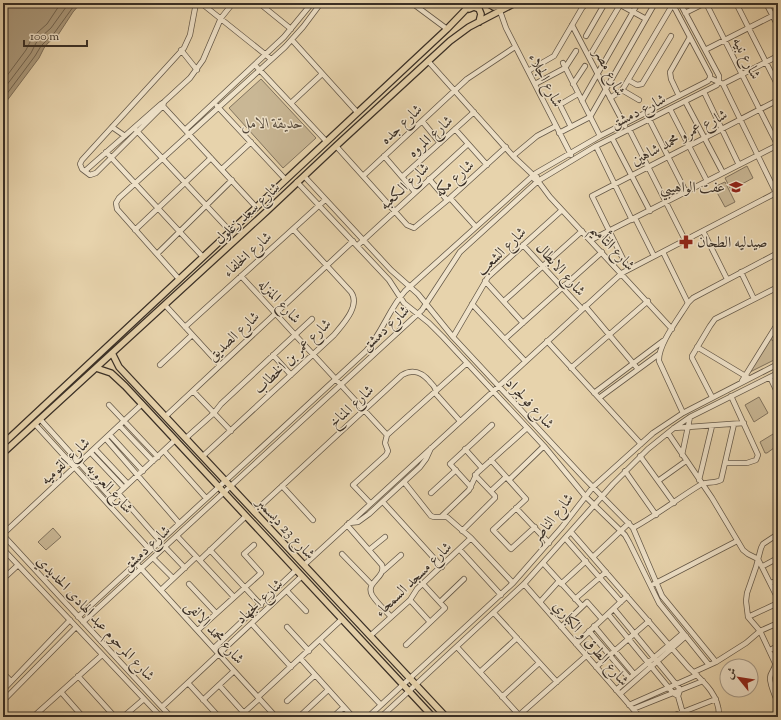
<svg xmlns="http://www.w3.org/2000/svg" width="781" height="720" font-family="'Sorts Mill Goudy',Amiri,serif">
<rect width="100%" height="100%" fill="#e7d3ac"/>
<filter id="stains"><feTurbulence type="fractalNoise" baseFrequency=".005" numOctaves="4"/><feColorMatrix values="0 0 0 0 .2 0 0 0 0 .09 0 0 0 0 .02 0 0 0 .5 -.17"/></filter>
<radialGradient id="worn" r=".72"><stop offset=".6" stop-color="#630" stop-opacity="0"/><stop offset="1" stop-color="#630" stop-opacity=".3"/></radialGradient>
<!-- green -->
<path fill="#c9b795" stroke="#81735e" d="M261 79 316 138 283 168 229 108Z
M747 166 753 178 731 190 725 178Z
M725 182 735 202 725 207 714 187Z
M770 339 778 343V358L750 372Z
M759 397 768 413 754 422 745 405Z
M778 431V445L767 453H765L760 442Z
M53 528 61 537 46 550 38 542Z"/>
<!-- water -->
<path fill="#ac9b7e" stroke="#7e705b" d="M3 3H81L73 12 58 35 48 43 44 48 39 58 3 106Z"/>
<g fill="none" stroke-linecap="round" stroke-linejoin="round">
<!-- shore -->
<path stroke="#726552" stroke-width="1" d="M3 81 26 50 31 40 38 32 47 24 61 3
M3 90 31 53 36 43 42 36 51 28 69 3
M3 99 35 56 41 46 55 32 76 3"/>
<!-- minor casing -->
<g stroke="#645848" stroke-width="6">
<path id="minor" d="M201 3 271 59
M259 3 291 29
M412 3 447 29
M617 3 646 19
M672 3 710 75V78L723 84 778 197
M706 3 778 146
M736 3 778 86
M766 3 778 26
M500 11 506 28 571 155
M685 13 705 3
M572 25 625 126
M586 36 605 3
M292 40 357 112
M181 50 197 70
M705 50 778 13
M589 57 620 5
M428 61 513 156 533 175 537 177 538 181
M563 63 600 136
M255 65 326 141
M528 71 554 56 582 8 587 3
M628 80 637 85 642 84 671 36
M535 84 565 68 576 51
M573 84 585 66
M723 84 778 56
M622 90 639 100
M704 92 739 165
M679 96 671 79 670 72 690 37
M610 98 621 91 624 87 673 4
M582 101 638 3
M685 101 723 173
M164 102 163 106 96 173 90 175 82 169 80 164 82 160 184 48 190 35 196 3
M291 103 322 74
M162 105 256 207
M217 106 285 179
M670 109 707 181
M649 119 686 192
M422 121 440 143
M112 127 125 136
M571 127 561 107V104L578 94
M455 129 487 165
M629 129 685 240
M136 130 230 231
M185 130 284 37 312 3
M559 133 590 117 655 3
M612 138 650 211
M336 146 407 225 414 228 450 198 506 147
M596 146 632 220
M106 152 203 257
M384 156 415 192
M513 156 537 136 556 126
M222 169 251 142
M85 171 161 104 164 102 190 78 203 60 221 18 233 3
M533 175 534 179 538 181 550 197 672 329
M304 176 391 270 418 294 453 337 585 479 633 528 662 596 716 662
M363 176 467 79 515 47
M402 177 474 112
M429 179 447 200
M297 182 389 280 404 303 429 323 443 337 544 446 585 496 625 535 629 542 659 603 709 665
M450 198 476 227
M635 218 654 256
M135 230 211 158
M703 231 727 279
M591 240 778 145
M523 245 582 309
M357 246 468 144
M663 252 688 303
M157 254 232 180
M628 269 592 196 778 100
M741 272 754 299
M241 276 387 435 385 443 388 451 386 455 353 485 370 503
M179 279 117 209 116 203 119 198 285 47 303 27 321 3
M485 281 523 323
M504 301 582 231
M472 304 525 361
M165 305 220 365
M585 306 638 369
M185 327 325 200
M453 337 488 277 562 210
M505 339 602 252
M547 341 641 444
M697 347 747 377
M273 355 291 375
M160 365 192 335
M571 368 648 301
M770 377 778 394
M742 381 778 323
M193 391 231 431
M594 393 663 341
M712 397 692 358V356L710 326 715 319 778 287
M599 398 659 354
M109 405 158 457
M683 413 659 361C658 344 679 318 688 303L693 298 778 253
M166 416 353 241
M40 419 112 499
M35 424 150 550
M120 426 153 461
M674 428 744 423
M668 433 712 498 743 550 748 554 758 559 778 599
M110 435 143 471
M387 435 467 363
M186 438 214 413 221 404 312 319
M106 439 179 523
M95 449 128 484
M465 449 482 468
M164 451 206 498
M91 453 124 488
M682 455 690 417
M203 456 334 335C342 325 361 306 351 292L293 229
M640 456 674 503
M491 460 526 499 493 530 511 549 535 527
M725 463H747L756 460 758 455 731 396
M625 471 656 515
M509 480 544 446
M699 480 712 426
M658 481 686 461
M404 482 431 516 434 517H447L471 538 513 583
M282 486 313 520
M471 487 450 464 492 425
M491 491 506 477
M118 493 160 541
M431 493 456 470
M110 501 175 440
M383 502 442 567
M516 508 549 543
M254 512 402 375C414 368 423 373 431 383 435 387 436 389 436 394L460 421
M442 516 469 490 477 473 527 428
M349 523 358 522 369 514 420 467 426 459 431 448
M347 525 382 565C386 578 365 582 372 595 377 603 385 610 391 617
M633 528C657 515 677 499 700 485 706 481 714 484 721 480L734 424
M462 531 495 498V496L475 475
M571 532 689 668C703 681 720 695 719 717
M3 534 142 404
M778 534 763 544 761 548 756 567 747 593 746 601 748 617 760 631 775 663C776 669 770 672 770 678 770 686 776 697 778 704
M3 535 171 717
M177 536 234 597
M565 538 621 602
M165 547 185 568
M3 549 161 717
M210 550 261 605
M369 550 385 537
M460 550 501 595
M342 554 372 585
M593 557 629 523
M153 558 173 578
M200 560 246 516
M136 563 276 717
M543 563 582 606
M304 565 622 273 772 195 778 190
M763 566 778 558
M383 571 401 555
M3 579 18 565
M771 583 778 580
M189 584 216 613
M524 584 640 717
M561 584 586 561
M654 584 737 541
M161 590 196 557
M287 591 306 611
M575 599 606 572
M410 600 430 622
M440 602 464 579
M540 602 559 581
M614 609 679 688 680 690 678 696 684 717
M494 613 557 682
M608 614 673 693 678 696
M78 617 366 351C382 333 389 309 405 291L536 173 600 136 708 81 710 78
M748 617 778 603
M83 622 422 310 460 252 538 181 596 146 717 85 719 81V76L680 3
M252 624 291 667
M594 626 634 674
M287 627 309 651
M561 627 587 602 602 619
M198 630 261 573 244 554 254 545
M589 631 629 678
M370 636 410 600 417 589 471 538
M320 640 381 705
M576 644 627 596
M406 645 445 608 423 584
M457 647 519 715
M214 648 296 570
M770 650 778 646
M300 658 353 717
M596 667 649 621
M480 672 517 638
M694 672 716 662 746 643 760 631 778 623
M3 673 11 681
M78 676 115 717
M188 683 219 717
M219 685 244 713
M3 690 70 620
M616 690 683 633
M61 692 83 717
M620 694 686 636
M258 697 342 619
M502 697 539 663
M203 700 234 671
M3 701 76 627
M287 701 315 675
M629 705 697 675
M162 707 302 576
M633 709 703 681
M33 717 102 655
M123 717 144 699
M239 717 259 699
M299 717 328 690
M333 717 344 707
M368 717 513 583 562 527 593 487 653 433 683 413 778 364
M381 717 524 584 613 484 648 449 674 428 690 417 778 373
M517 717 586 656
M670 717 716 699"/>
</g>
<!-- major casing -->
<g stroke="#392f26" stroke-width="8">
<path id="major" d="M487 3 494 7 507 3
M469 9 474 7 479 9 481 14 479 22
M112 353 119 367 446 717
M96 368 111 373 125 386 433 717
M3 444 447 29 472 3
M3 453 267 211 336 146 450 41 469 27 515 3"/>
</g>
<!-- minor -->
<use href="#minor" stroke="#efe2c9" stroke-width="4.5"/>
<!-- major -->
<use href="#major" stroke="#e7d3ac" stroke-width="5.5"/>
</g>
<!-- icons -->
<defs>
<g id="school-bare" transform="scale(1.08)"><path d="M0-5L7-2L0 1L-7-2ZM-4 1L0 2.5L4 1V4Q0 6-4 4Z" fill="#8f2418" stroke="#efe2c9" stroke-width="2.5" paint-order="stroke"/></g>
<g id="pharmacy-bare" transform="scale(1.08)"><path d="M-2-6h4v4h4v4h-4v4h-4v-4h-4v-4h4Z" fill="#8f2418" stroke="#efe2c9" stroke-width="2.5" paint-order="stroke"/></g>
</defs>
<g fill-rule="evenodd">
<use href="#school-bare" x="736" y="187"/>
<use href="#pharmacy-bare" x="686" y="242"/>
</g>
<g text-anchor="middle" stroke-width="3" stroke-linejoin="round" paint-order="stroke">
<!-- street labels -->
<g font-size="15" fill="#392f26" stroke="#efe2c9">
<text transform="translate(747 58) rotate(63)" y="5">شارع نبيه</text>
<text transform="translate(610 72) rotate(63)" y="5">شارع مصر</text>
<text transform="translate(546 80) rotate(63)" y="5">شارع الجلاء</text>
<text transform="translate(638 111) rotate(-27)" y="5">شارع دمشق</text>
<text transform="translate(401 124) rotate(-43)" y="5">شارع جده</text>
<text transform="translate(430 136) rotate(-42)" y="5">شارع المروه</text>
<text transform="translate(679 137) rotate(-27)" y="5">شارع عمرو محمد شاهين</text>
<text transform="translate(454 178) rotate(-42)" y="5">شارع مكه</text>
<text transform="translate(404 186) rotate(-43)" y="5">شارع الكعبه</text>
<text transform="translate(247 213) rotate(-43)" y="5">شارع سعد زغلول</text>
<text transform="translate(613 247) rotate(47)" y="5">شارع التأميم</text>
<text transform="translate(501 251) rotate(-44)" y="5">شارع الشعب</text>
<text transform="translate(247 254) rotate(-42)" y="5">شارع الخلفاء</text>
<text transform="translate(561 269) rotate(48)" y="5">شارع الابطال</text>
<text transform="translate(280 301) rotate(47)" y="5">شارع المنزله</text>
<text transform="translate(385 328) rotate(-43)" y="5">شارع دمشق</text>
<text transform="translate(233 336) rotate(-43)" y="5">شارع الصديق</text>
<text transform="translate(292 356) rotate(-44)" y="5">شارع عمر بن الخطاب</text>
<text transform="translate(530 403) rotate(47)" y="5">شارع فولجراد</text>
<text transform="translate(351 406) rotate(-43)" y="5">شارع المناخ</text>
<text transform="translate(65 461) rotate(-43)" y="5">شارع القوميه</text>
<text transform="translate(110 488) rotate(48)" y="5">شارع العروبه</text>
<text transform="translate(552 518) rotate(-52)" y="5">شارع الناصر</text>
<text transform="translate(286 528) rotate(47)" y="5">شارع 23 ديسمبر</text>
<text transform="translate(146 548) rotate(-43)" y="5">شارع دمشق</text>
<text transform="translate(413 579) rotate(-44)" y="5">شارع مسجد السمحاء</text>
<text transform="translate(259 601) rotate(-43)" y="5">شارع الجهاد</text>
<text transform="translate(96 618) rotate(47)" y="5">شارع المرحوم عبد الهادى الحديدي</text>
<text transform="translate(215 632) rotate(48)" y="5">شارع محمد الالفى</text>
<text transform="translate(591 643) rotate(49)" y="5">شارع الطرق و الكباري</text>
</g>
<!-- park labels -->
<g font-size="15" font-style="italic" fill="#564a3c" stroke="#efe2c9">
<text x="272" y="128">حديقة الامل</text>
</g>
<!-- poi labels -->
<g font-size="15" fill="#392f26" stroke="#efe2c9" text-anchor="end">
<text x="725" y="192">عفت الواهيبي</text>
<text x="697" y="247" text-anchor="start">صيدليه الطحان</text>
</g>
</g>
<!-- margin -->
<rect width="781" height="720" fill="none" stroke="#e7d3ac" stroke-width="16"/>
<rect x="4" y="4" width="773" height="712" fill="none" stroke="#392f26" stroke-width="2"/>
<rect x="8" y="8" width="765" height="704" fill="none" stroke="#392f26"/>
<!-- north arrow -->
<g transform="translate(739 678) rotate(300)"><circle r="19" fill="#efe2c9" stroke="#a69a88"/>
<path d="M0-3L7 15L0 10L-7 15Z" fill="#8f2418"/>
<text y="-6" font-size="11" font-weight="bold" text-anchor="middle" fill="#392f26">ش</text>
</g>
<!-- scale -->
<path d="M24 40v6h63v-6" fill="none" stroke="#392f26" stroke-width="2"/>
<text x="30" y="40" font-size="12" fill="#392f26" stroke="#efe2c9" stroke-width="3" paint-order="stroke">100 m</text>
<rect width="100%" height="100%" filter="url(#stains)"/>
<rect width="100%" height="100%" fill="url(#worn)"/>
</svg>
